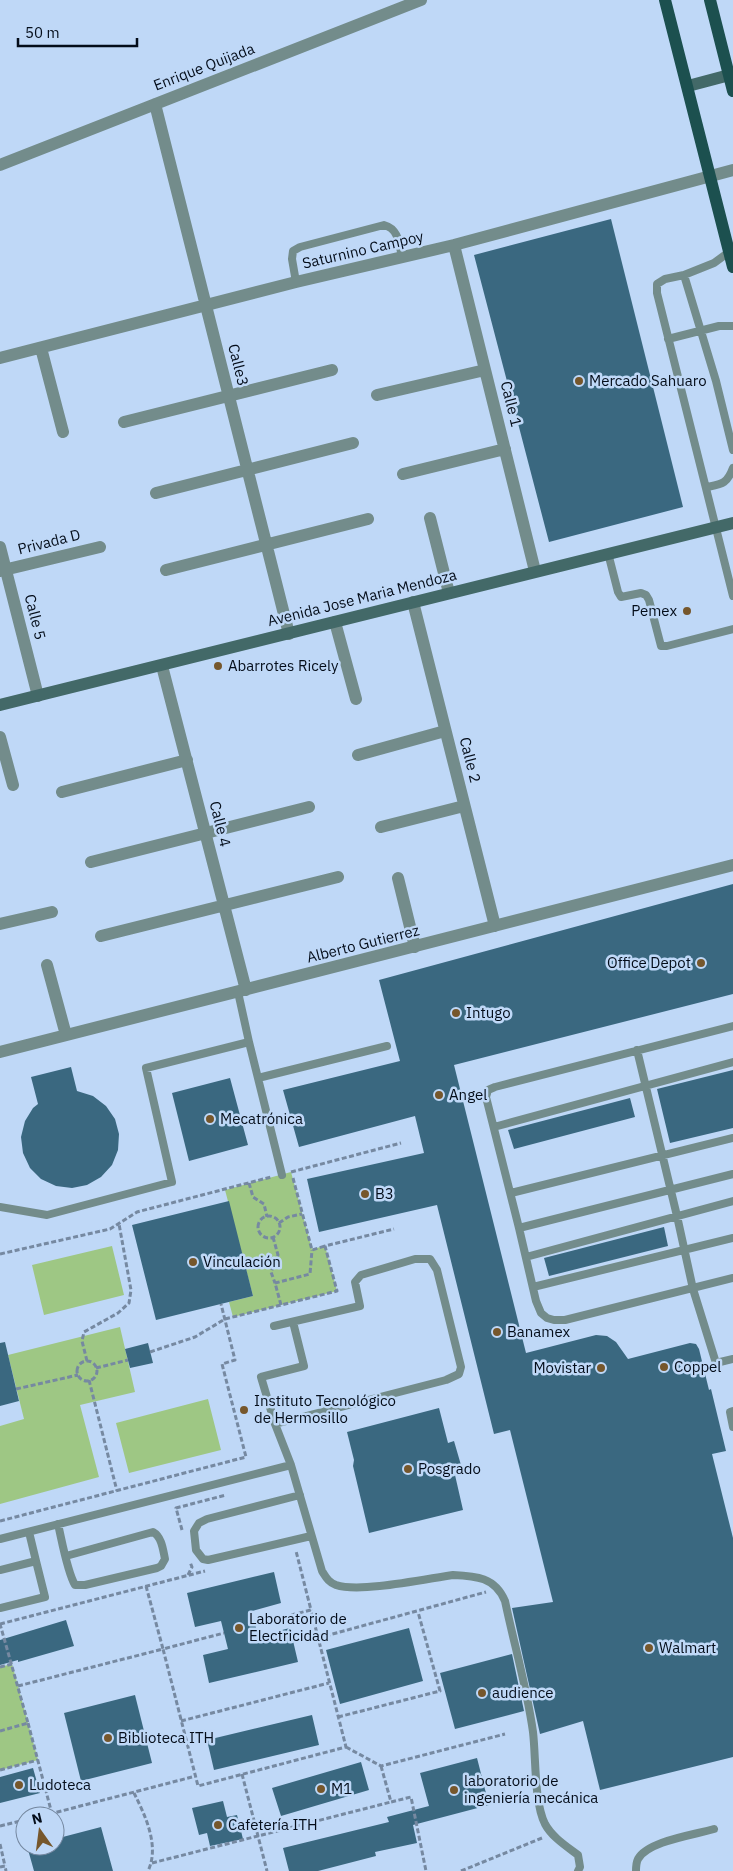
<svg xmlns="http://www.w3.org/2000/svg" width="733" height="1871" font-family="'IBM Plex Sans',sans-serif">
<rect width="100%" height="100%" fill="#bfd8f7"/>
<!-- green -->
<path fill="#9ec784" d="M291 1172 312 1249 325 1246 337 1291 233 1317 229 1302 253 1296 225 1190Z
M112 1246 124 1295 44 1315 32 1265Z
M120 1327 135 1392 80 1405 99 1477 0 1504V1426L24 1419 8 1355Z
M208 1399 221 1450 129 1473 116 1423Z
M12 1664 38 1760 0 1770V1667Z"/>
<!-- building -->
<path fill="#3a6880" d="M611 219 683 507 549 542 474 255Z
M733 884V994L454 1065 526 1353 596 1335 607 1336 616 1342 628 1359 690 1343 696 1344 699 1349 709 1390 711 1389 726 1451 712 1454 733 1538V1757L600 1790 583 1721 540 1734 512 1608 553 1602 510 1430 494 1434 437 1205 319 1232 307 1179 424 1153 415 1116 299 1147 283 1090 400 1061 379 980Z
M71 1067 77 1091 93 1096 106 1106 115 1119 119 1134 118 1150 112 1165 101 1177 87 1185 72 1188 56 1186 41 1179 30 1168 23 1153 21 1137 25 1121 33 1108 38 1104 31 1077Z
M733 1070V1128L670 1143 657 1089Z
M230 1078 248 1145 189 1161 172 1093Z
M630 1098 635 1117 514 1149 508 1130Z
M229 1201 253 1296 156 1320 132 1225Z
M664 1227 668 1246 549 1276 544 1258Z
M5 1342 19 1401 0 1406V1343Z
M148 1343 153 1363 130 1368 125 1349Z
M439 1408 448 1443 454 1441 463 1472 455 1475 463 1510 369 1533 353 1466 354 1460 347 1432Z
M274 1572 281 1603 252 1611 258 1636 290 1628 298 1662 209 1683 203 1655 228 1649 221 1621 195 1627 187 1593Z
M66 1620 74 1646 18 1662V1660L0 1665V1640Z
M409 1628 423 1681 340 1704 326 1650Z
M512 1654 524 1711 455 1729 440 1673Z
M135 1695 152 1763 81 1781 64 1713Z
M312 1715 319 1745 214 1770 207 1740Z
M477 1758 489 1805 413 1825 417 1843 375 1852 376 1856 318 1871H289L283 1848 389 1822 387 1817 429 1806 420 1773Z
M361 1762 369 1790 281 1816 272 1788Z
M33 1768 40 1793 0 1803V1777Z
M223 1801 227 1817 237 1815 243 1839 210 1846 207 1833 199 1835 192 1808Z
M101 1827 113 1871H34L27 1846H55V1839Z"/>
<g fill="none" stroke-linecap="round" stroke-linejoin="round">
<!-- path -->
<path stroke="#7689a1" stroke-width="3" stroke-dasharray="5 2.5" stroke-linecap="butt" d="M291 1172 401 1143
M293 1178 312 1250 325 1246
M249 1183 253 1197 264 1204 267 1217
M258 1227a11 11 0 1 1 22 0a11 11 0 1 1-22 0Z
M279 1223 288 1217 302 1214
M273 1237 278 1255 271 1272 275 1283
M0 1254 110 1229 137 1212 271 1177
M281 1305 275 1283 310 1274 312 1250
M150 1352 195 1337 225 1319 337 1291 325 1246 394 1229
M87 1361 82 1341 84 1332 118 1313 129 1303 131 1290 119 1224
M77 1371a10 10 0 1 1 20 0a10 10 0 1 1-20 0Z
M96 1368 128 1360
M89 1380 117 1491
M16 1389 78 1375
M0 1521 246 1457 222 1364 235 1360 221 1304
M182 1530 176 1508 226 1495
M188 1575 192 1567 190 1562
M146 1586 163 1649 224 1633
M0 1624 205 1571
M255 1624 311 1610 296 1551
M318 1638 486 1592
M0 1667 12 1664
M18 1686 163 1649 198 1786 346 1747 311 1610
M338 1717 440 1691 418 1612
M181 1721 329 1683
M28 1723 52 1814
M0 1731 28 1723 0 1624
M346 1747 381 1766 505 1734
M381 1766 391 1802 411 1797 426 1871
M0 1770 38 1760
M242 1774 267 1871
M134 1793C145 1815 160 1846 148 1871
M42 1816 196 1776
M0 1826 25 1820
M0 1844 5 1866
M152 1863 391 1802
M0 1867 5 1866 6 1871
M461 1871 542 1838"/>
<!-- lane -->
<path stroke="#738c8b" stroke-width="8" d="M684 275 714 263 729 252
M296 282 292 259 293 251 300 247 384 225C399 229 399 244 402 257
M668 339 719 326H733
M733 450 716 381 684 275 665 279 657 284V293L733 596
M707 487C722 484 727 484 733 468
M608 553 618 592 621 597 641 593 646 595 649 600 661 646H667L733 629
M238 992 249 1042 282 1175
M733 1026 495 1087 488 1090 486 1097 519 1228 733 1174
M637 1050 677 1216 693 1289 716 1363 733 1359
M258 1078 387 1046
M494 1127 733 1062
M511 1193 733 1138
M0 1207 47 1215 172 1182 146 1068 249 1042
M519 1228 536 1301 541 1313 547 1318 554 1320H565L733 1278
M526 1257 733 1201
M533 1287 733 1238
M274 1326 360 1306 355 1282 361 1275 415 1259H430L437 1270 461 1367 459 1374 446 1380 275 1424
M733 1411 730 1412 733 1427
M291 1465 322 1571C326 1577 328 1582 336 1585 360 1593 425 1579 453 1575 476 1576 495 1577 505 1601 514 1644 527 1688 533 1732 536 1757 534 1802 545 1824 552 1837 566 1846 578 1855L580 1867 578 1871
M300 1495 207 1519 199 1523 194 1531 196 1550 203 1559 208 1560 311 1536
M58 1524C62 1541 67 1571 75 1585H85L157 1568 161 1566 165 1559C163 1550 162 1537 153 1532L66 1556
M29 1532 36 1561
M0 1539 291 1465 275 1424 261 1377 304 1366 293 1322
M0 1570 36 1561 45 1597 0 1608
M636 1871C636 1867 636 1863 638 1859 648 1841 694 1835 714 1829"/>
<!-- street -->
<path stroke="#738c8b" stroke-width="12" d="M155 104 289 634
M0 165 421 0
M454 245 535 571
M41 348 63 432
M0 358 296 282 454 245 733 170
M377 395 485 370
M124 422 332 370
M403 474 505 449
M156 493 353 443
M430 518 449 593
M0 547 38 696
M166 570 368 519
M0 571 100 547
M413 602 495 926
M335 622 356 699
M162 666 246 990
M0 737 13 785
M358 755 445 731
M62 792 187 760
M381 827 464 806
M91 862 309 807
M398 878 415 947
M0 924 52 912
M101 936 338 877
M47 965 66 1035
M0 1052 733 865"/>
<!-- secondary -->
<path stroke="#436968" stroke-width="12" d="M688 86 733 74
M0 705 733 523"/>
<!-- primary -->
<path stroke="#1c504f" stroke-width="12" d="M665 0 733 267
M710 0 733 91"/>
</g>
<!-- markers -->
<g fill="#76572c" stroke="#bfd8f7" stroke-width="2">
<circle cx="579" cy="381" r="5"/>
<circle cx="687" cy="611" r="5"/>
<circle cx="218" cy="666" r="5"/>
<circle cx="701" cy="963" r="5"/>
<circle cx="456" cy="1013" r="5"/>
<circle cx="439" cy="1095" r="5"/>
<circle cx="210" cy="1119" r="5"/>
<circle cx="365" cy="1194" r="5"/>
<circle cx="193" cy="1262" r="5"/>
<circle cx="497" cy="1332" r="5"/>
<circle cx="664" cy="1367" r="5"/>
<circle cx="601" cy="1368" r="5"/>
<circle cx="244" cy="1410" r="5"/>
<circle cx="408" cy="1469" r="5"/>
<circle cx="239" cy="1628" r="5"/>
<circle cx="649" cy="1648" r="5"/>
<circle cx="482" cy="1693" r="5"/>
<circle cx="108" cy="1738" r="5"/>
<circle cx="19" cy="1785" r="5"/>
<circle cx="321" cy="1789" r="5"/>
<circle cx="454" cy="1790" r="5"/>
<circle cx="218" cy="1825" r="5"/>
</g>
<g text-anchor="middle" stroke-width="5" stroke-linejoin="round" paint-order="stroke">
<!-- street labels -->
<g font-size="15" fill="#040d1a" stroke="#bfd8f7">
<text transform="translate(204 67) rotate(-21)" y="5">Enrique Quijada</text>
<text transform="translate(363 250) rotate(-13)" y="5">Saturnino Campoy</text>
<text transform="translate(238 365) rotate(76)" y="5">Calle3</text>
<text transform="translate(511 404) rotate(76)" y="5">Calle 1</text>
<text transform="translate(49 542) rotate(-14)" y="5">Privada D</text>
<text transform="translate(362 598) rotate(-14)" y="5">Avenida Jose Maria Mendoza</text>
<text transform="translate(35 617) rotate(76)" y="5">Calle 5</text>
<text transform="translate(470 760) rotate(76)" y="5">Calle 2</text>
<text transform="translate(220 824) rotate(76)" y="5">Calle 4</text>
<text transform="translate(363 944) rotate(-14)" y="5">Alberto Gutierrez</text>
</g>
<!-- poi labels -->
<g font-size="15" fill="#040d1a" stroke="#bfd8f7" text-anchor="start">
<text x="589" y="386">Mercado Sahuaro</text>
<text x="677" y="616" text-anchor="end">Pemex</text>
<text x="228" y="671">Abarrotes Ricely</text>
<text x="691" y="968" text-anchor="end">Office Depot</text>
<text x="466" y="1018">Intugo</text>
<text x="449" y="1100">Angel</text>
<text x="220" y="1124">Mecatrónica</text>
<text x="375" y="1199">B3</text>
<text x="203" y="1267">Vinculación</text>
<text x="507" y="1337">Banamex</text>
<text x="674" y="1372">Coppel</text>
<text x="591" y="1373" text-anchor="end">Movistar</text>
<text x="254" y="1406">Instituto Tecnológico<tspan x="254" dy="17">de Hermosillo</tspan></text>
<text x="418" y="1474">Posgrado</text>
<text x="249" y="1624">Laboratorio de<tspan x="249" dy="17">Electricidad</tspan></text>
<text x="659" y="1653">Walmart</text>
<text x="492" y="1698">audience</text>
<text x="118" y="1743">Biblioteca ITH</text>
<text x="464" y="1786">laboratorio de<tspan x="464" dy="17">ingeniería mecánica</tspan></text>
<text x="29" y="1790">Ludoteca</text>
<text x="331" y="1794">M1</text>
<text x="228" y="1830">Cafetería ITH</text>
</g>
</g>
<!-- north arrow -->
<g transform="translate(40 1831) rotate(346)"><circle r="24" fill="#bfd8f7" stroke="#74879f"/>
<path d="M0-4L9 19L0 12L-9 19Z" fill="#76572c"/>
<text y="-8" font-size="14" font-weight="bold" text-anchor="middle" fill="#040d1a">N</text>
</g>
<!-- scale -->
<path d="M18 38v8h119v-8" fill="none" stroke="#040d1a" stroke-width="2.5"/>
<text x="25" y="38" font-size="15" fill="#040d1a" stroke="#bfd8f7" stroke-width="4" paint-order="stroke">50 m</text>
</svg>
